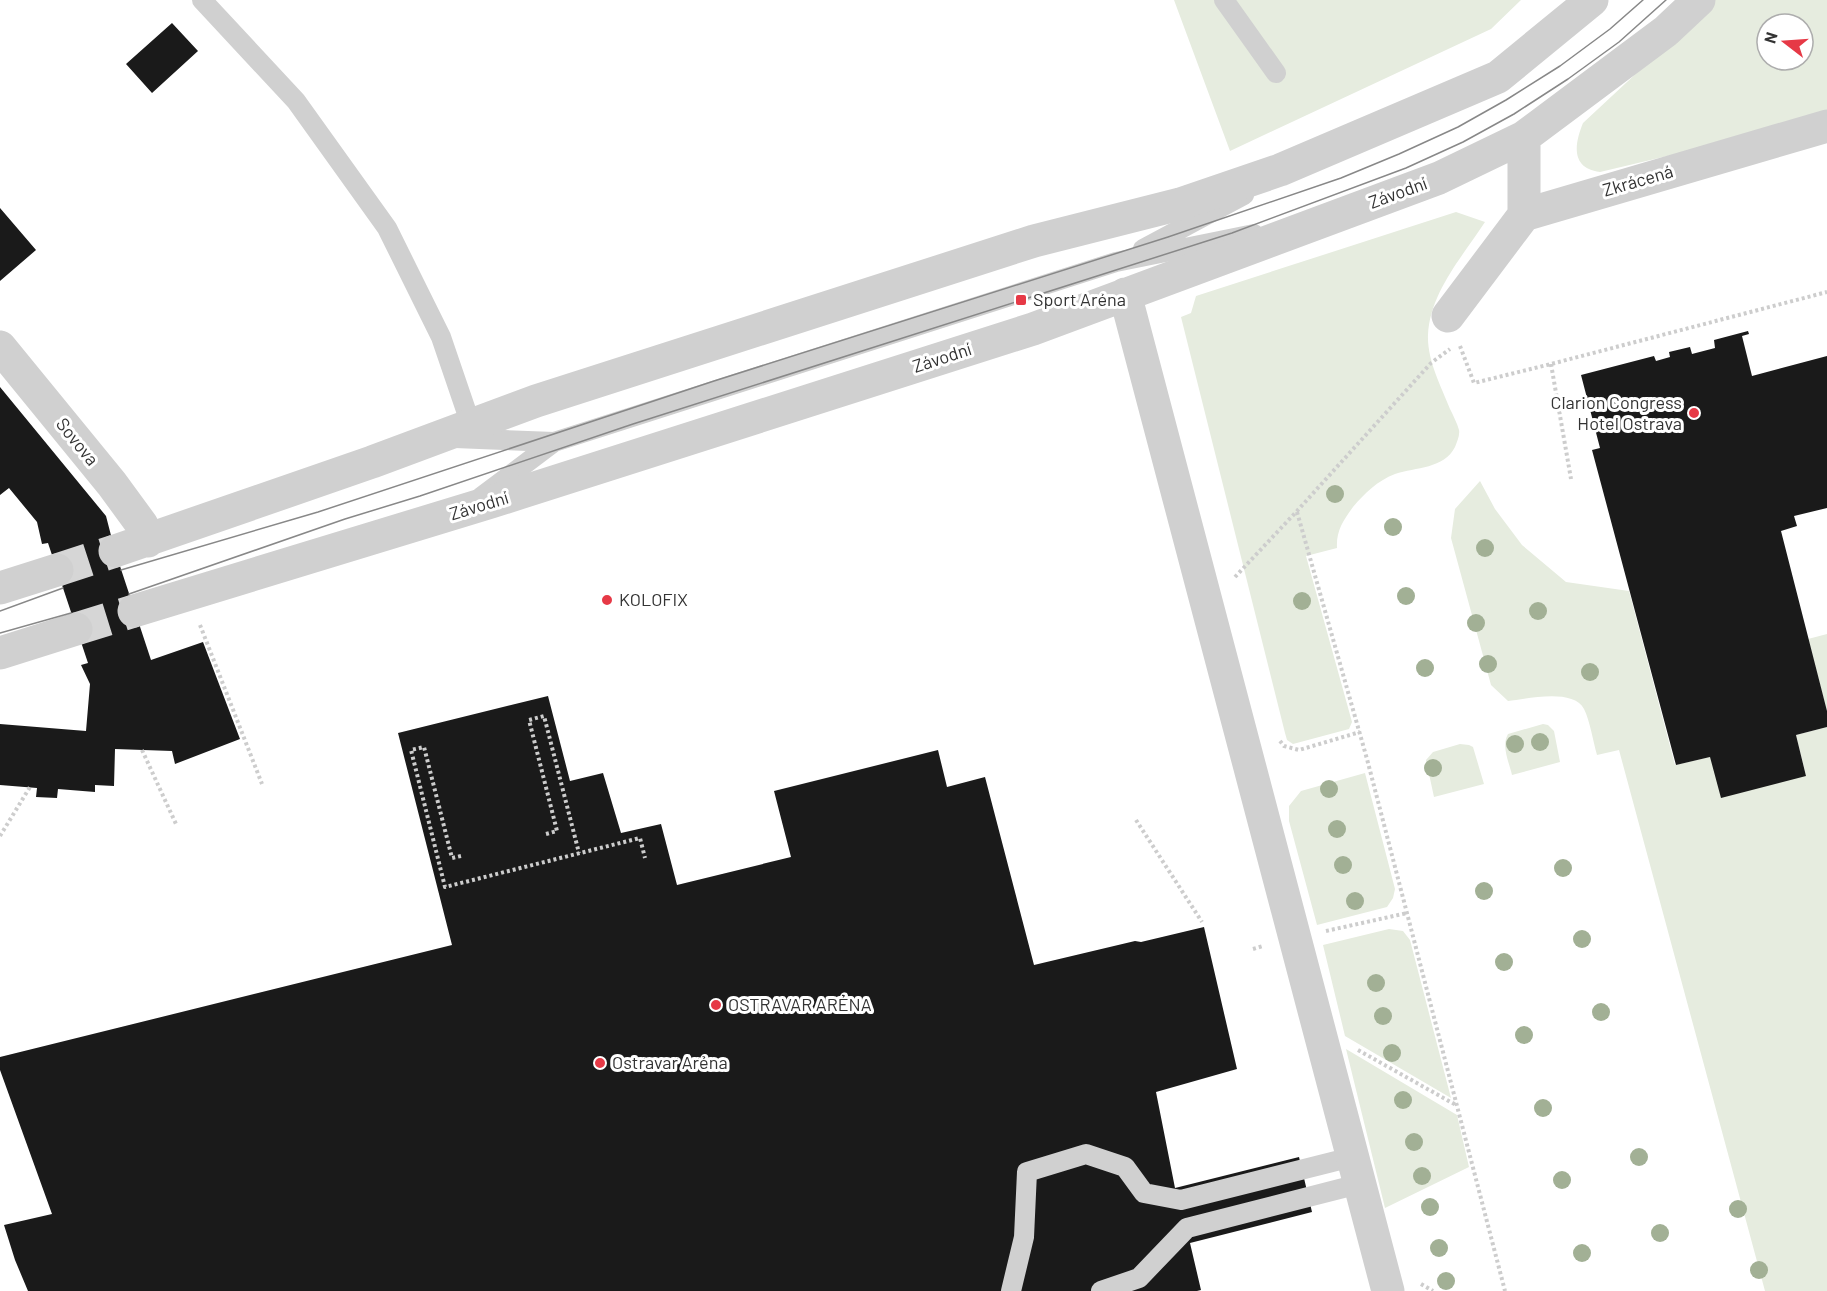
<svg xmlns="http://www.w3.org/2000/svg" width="1827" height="1291" font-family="Barlow,sans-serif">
<rect width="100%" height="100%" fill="#fff"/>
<!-- green -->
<path fill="#e6ecdf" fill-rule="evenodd" d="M1174 0H1521L1491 29 1230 151Z
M1715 0H1827V118L1600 172C1571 168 1574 145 1583 123ZM1767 24H1803V60H1767Z
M1456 212 1485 222C1463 256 1430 292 1428 335 1427 360 1441 386 1450 409 1453 415 1457 423 1459 430 1460 435 1457 442 1455 447 1444 469 1416 467 1395 474 1377 481 1365 493 1353 507 1343 521 1336 531 1337 548L1306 556 1352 722 1349 729 1293 744 1287 740 1285 733 1181 317 1191 313 1196 296Z
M1480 481 1495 509 1522 545 1566 582 1629 591 1675 765 1710 757 1806 776 1796 735 1827 727V1291H1765L1619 750 1597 755C1593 741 1590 721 1584 709 1573 688 1527 699 1508 701L1491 685 1451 538 1455 509Z
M1827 634V711L1808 639Z
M1543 724 1548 725 1554 731 1560 762 1512 775C1509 762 1501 746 1508 734Z
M1460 744 1469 745 1473 747 1484 784 1434 797 1426 760 1433 752Z
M1365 773 1395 889 1393 898 1387 907 1317 925 1289 821V806L1301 791Z
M1389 929 1403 931 1410 940 1451 1098 1345 1036 1323 945Z
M1346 1049 1457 1115 1469 1167 1385 1208Z"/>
<!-- building -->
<path fill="#1a1a1a" d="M172 23 198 51 152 93 126 64Z
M0 208 36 250 0 281Z
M1748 331 1749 334 1742 336 1752 376 1827 356V508L1794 516 1797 526 1781 531 1827 711V727L1796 735 1806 776 1721 798 1710 757 1676 765 1592 450 1600 448 1581 375 1654 356 1656 361 1670 357 1669 352 1690 347 1692 354 1715 348 1714 340Z
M0 387 106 516 115 551 151 660 203 642 240 739 175 764 172 751 115 749 114 786 95 785V792L58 789 57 798 36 797 37 788 0 785V724L86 731 90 684 81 665 88 663 48 543 42 544 37 522 9 488 0 495Z
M548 696 570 781 603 773 621 833 661 824 677 885 791 857 774 791 938 750 947 787 985 777 1034 965 1135 941 1141 942 1204 927 1237 1069 1156 1092 1175 1188 1299 1157 1312 1212 1190 1243 1201 1290 1197 1291H28L15 1260 4 1225 52 1214 0 1070V1057L452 945 398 733Z"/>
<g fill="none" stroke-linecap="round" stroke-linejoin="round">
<!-- minor-tunnel -->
<path stroke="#d6d6d6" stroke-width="33" stroke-dasharray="33 16" stroke-linecap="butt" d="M57 570 115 551
M76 629 134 611"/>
<!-- path -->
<path stroke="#cdcdcd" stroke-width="4" stroke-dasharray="3 3" stroke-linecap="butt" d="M1460 346 1474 383 1551 364 1827 292
M1551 364 1571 479
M1297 512 1367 759 1505 1291
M1235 577 1297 511 1431 363 1450 349
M200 625 262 784
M1280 741 1284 746 1299 750 1360 732
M142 750 176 824
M1136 820 1202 922
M546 834 557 831 529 720 544 716 579 853
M0 836 30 787
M461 856 452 858 424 747 411 750 445 887 640 838 645 858
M1326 931 1407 913
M1253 949 1263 946
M1358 1050 1456 1105
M1421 1284 1433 1291"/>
<!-- service -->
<path stroke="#d0d0d0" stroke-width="20" d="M202 0 296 101 387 228 441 337 471 425
M1224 0 1276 73
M1143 249 1244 195
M455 438 554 442
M481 497 554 442 1116 262 1254 234
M1011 1291 1024 1237 1027 1172 1086 1154 1125 1167 1144 1193 1181 1200 1352 1157
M1101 1291 1139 1278 1187 1228 1359 1184"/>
<!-- minor -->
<path stroke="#d0d0d0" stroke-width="33" d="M1524 137V215L1827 126
M1125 294 1388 1291
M1448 316 1524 215
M0 347 112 484 142 525 148 541
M115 551 372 462 536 401 1034 241 1180 204 1280 170 1498 77 1592 0
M0 588 57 570
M134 611 491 502 1033 329 1439 178 1524 137 1666 31 1699 0
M0 653 76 629"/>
<!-- tram -->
<path stroke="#888" stroke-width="1.5" d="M121 570 318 512 714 381 1168 237 1341 178 1399 154 1458 127 1506 100 1560 66 1610 29 1643 0
M129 594 345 519 420 496 633 424 1232 233 1406 168 1463 142 1514 114 1568 79 1619 42 1666 0
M0 611 63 588
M0 633 71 613"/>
</g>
<!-- trees -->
<g fill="#a2b095">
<circle cx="1335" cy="494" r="9"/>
<circle cx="1393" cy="527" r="9"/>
<circle cx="1485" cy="548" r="9"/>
<circle cx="1406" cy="596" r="9"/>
<circle cx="1302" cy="601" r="9"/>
<circle cx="1538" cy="611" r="9"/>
<circle cx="1476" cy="623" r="9"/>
<circle cx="1488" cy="664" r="9"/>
<circle cx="1425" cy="668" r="9"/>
<circle cx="1590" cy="672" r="9"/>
<circle cx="1540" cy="742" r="9"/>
<circle cx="1515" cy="744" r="9"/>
<circle cx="1433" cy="768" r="9"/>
<circle cx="1329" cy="789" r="9"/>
<circle cx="1337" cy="829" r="9"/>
<circle cx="1343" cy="865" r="9"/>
<circle cx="1563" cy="868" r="9"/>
<circle cx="1484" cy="891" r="9"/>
<circle cx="1355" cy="901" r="9"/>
<circle cx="1582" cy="939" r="9"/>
<circle cx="1504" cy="962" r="9"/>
<circle cx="1376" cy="983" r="9"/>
<circle cx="1601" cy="1012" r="9"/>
<circle cx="1383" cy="1016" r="9"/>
<circle cx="1524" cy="1035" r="9"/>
<circle cx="1392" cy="1053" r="9"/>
<circle cx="1403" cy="1100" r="9"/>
<circle cx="1543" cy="1108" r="9"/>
<circle cx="1414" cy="1142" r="9"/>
<circle cx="1639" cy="1157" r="9"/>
<circle cx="1422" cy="1176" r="9"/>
<circle cx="1562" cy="1180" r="9"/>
<circle cx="1430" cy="1207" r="9"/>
<circle cx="1738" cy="1209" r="9"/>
<circle cx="1660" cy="1233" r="9"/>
<circle cx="1439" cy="1248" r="9"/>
<circle cx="1582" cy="1253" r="9"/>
<circle cx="1759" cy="1270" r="9"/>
<circle cx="1446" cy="1281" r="9"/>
</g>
<!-- markers -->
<g fill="#e63946" stroke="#fff" stroke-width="2">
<rect x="1015" y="294" width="12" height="12" rx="3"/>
<circle cx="1694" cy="413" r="6"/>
<circle cx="607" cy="600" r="6"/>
<circle cx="716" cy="1005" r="6"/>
<circle cx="600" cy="1063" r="6"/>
</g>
<g text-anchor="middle" stroke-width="6" stroke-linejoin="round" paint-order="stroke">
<!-- street labels -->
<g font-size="18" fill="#333" stroke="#fff">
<text transform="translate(1638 181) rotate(-16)" y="6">Zkrácená</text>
<text transform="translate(1398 193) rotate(-20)" y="6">Závodní</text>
<text transform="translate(942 358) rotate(-18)" y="6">Závodní</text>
<text transform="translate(77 442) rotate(51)" y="6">Sovova</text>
<text transform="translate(479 506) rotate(-17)" y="6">Závodní</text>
</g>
<!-- poi labels -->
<g font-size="18" fill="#333" stroke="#fff" text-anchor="start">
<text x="1033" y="306">Sport Aréna</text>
<text x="1682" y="409" text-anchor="end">Clarion Congress<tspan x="1682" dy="21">Hotel Ostrava</tspan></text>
<text x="619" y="606">KOLOFIX</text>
<text x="728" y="1011">OSTRAVAR ARÉNA</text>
<text x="612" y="1069">Ostravar Aréna</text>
</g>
</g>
<!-- north arrow -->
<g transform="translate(1785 42) rotate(287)"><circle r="28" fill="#ffffff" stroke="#adadad" stroke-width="1.5"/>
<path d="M0-4.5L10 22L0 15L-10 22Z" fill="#e63946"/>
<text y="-9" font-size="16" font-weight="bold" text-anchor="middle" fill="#333333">N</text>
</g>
</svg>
